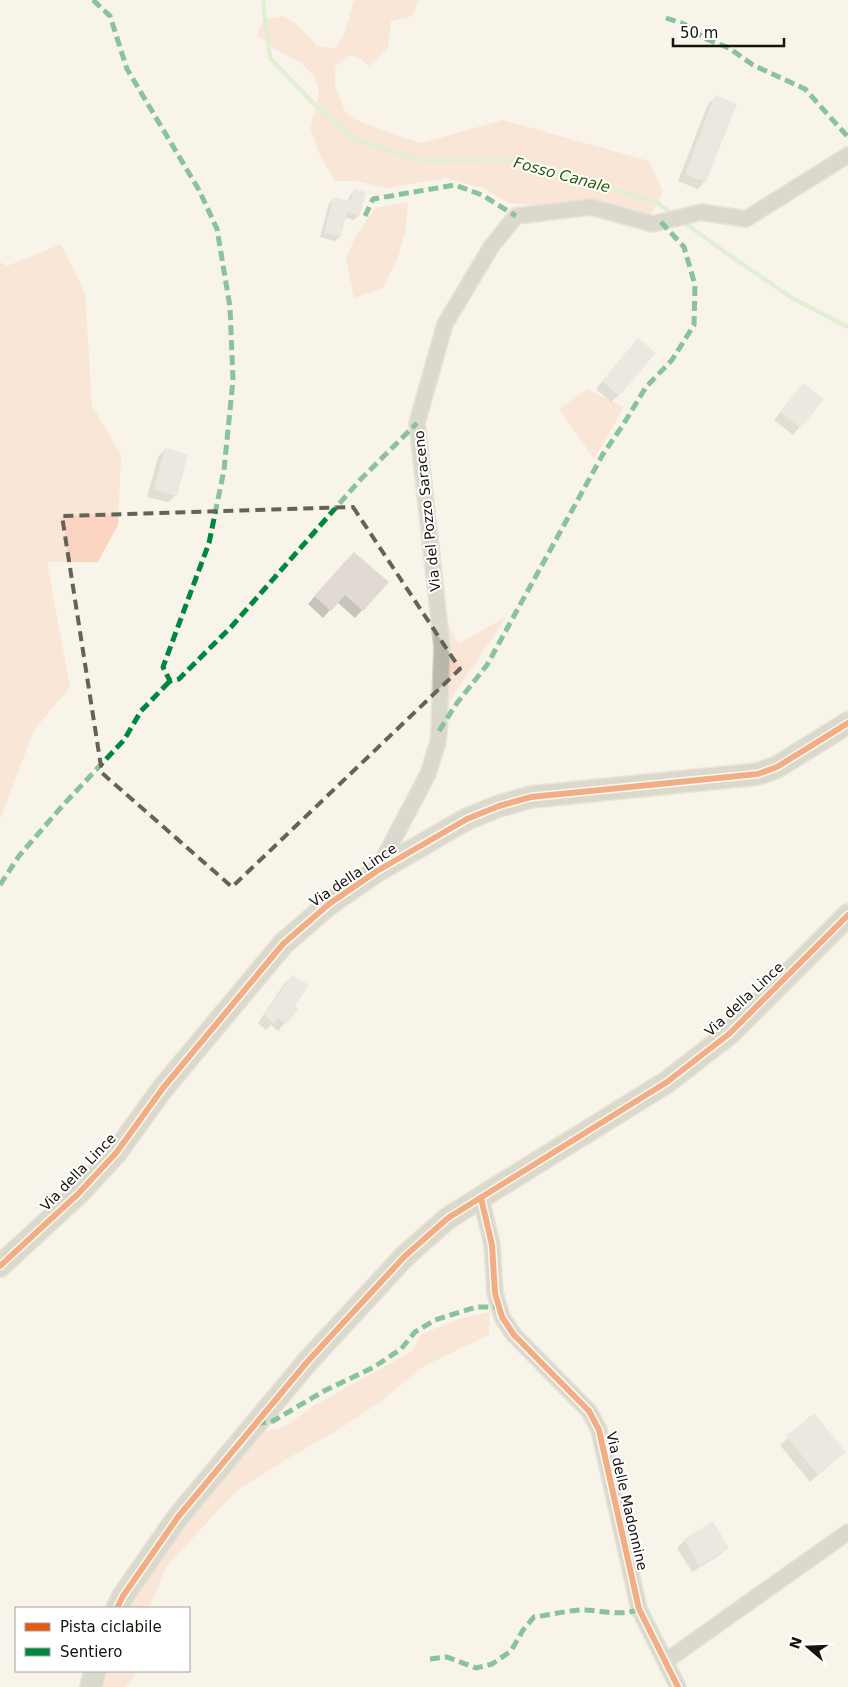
<svg xmlns="http://www.w3.org/2000/svg" width="848" height="1687" font-family="'DejaVu Sans',sans-serif">
<rect width="100%" height="100%" fill="#f8f4ea"/>
<!-- green -->
<path fill="#fcd5c2" d="M354 0H419L412 16 391 21 388 48 369 66 358 57 349 55 335 67V86L345 111 354 119 400 137 422 143 503 120 649 161 663 192 650 217 509 203 486 189 446 178 387 188 356 181H335L320 156 310 127 319 95 318 87 313 75 300 62 276 50 257 35 263 20 283 16 297 24 317 46 336 48 344 36Z
M408 202 405 232 398 258 383 288 354 298 346 259 355 237 375 208Z
M61 244 85 293 92 405 121 455 118 525 98 562H47L70 687 34 730 0 819V262L7 266Z
M587 389 624 407 594 459 559 409Z
M507 616 447 705V623L458 644Z
M490 1312 489 1335 424 1366 380 1402 335 1432 287 1459 235 1492 167 1566 149 1608H125L165 1544 256 1433 284 1427 315 1405 412 1351 420 1335 458 1319Z
M102 1671H137L126 1687H99Z"/>
<!-- shadow -->
<path fill="#0003" d="M716 97 705 181 698 189 678 181 708 104Z
M355 190 359 215 354 220 344 217 339 237 335 241 320 237 329 203 334 198 348 202 350 195Z
M631 347 619 395 611 402 596 389Z
M803 384 822 399 793 435 774 420Z
M165 449 176 495 168 502 147 497 158 457Z
M347 560 387 582 355 618 337 602 323 618 308 604Z
M292 976 293 1006 297 1009 278 1031 271 1025 266 1030 258 1023 284 984Z
M814 1415 837 1459 810 1482 780 1445Z
M713 1523 728 1548 720 1555 692 1572 677 1548 685 1540Z"/>
<g fill="none" stroke-linecap="round" stroke-linejoin="round">
<!-- stream -->
<path stroke="#cae9ba" stroke-width="4.5" d="M263 0 270 58 314 104 353 139 423 161 519 160 658 203 674 215
M682 221 729 255 792 298 848 327"/>
</g>
<!-- building -->
<path fill="#e0dad3" d="M715 95 737 104 706 182 685 174Z
M354 189 366 192 360 216 347 212 341 237 324 233 333 197 351 201Z
M638 338 656 353 619 396 602 381Z
M803 383 824 399 801 428 780 412Z
M165 448 188 454 177 496 154 490Z
M354 552 389 582 363 611 345 595 331 611 314 596Z
M292 975 309 985 295 1006 299 1009 286 1024 278 1018 274 1024 264 1015Z
M814 1413 846 1452 818 1475 786 1436Z
M713 1521 729 1548 699 1566 684 1539Z"/>
<g fill="none" stroke-linecap="round" stroke-linejoin="round">
<!-- street casing -->
<g stroke="#d3cfc7" stroke-width="18">
<path id="street" d="M377 871 428 774 438 742 439 731 442 647 417 423 445 324 491 247 516 216 591 207 653 224 701 212 746 219 848 155
M481 1198 492 1245 495 1293 502 1317 514 1335 589 1411 599 1430 639 1609 678 1687
M666 1661 848 1532"/>
</g>
<!-- secondary casing -->
<g stroke="#d3cfc7" stroke-width="24">
<path id="secondary" d="M0 1266 78 1194 116 1153 163 1088 283 944 329 904 377 871 467 819 499 806 531 797 758 774 777 767 848 723
M117 1608 123 1596 178 1517 308 1361 405 1256 448 1218 667 1082 729 1034 848 915
M91 1687 95 1671"/>
</g>
<!-- street -->
<use href="#street" stroke="#b8b8aa" stroke-width="15"/>
<!-- secondary -->
<use href="#secondary" stroke="#b7b8a6" stroke-width="21"/>
<!-- quiet -->
<path stroke="#00873e" stroke-width="5" stroke-dasharray="10 5" stroke-linecap="butt" d="M93 0 110 16 127 69 199 190 217 229 230 307 233 380 224 470 209 543 163 667 170 681 179 679 232 626 361 479 417 423
M666 18 684 24 706 39 729 48 753 65 805 89 848 137
M365 216 373 199 455 185 482 195 516 216
M439 731 457 703 487 665 603 454 623 425 646 387 672 360 694 325 695 285 684 247 661 222
M0 885 19 856 64 804 124 740 141 711 170 681
M256 1424 273 1421 324 1391 374 1367 401 1349 415 1332 435 1320 476 1307H499
M430 1659 447 1657 476 1668 492 1664 511 1651 523 1630 534 1617C549 1615 565 1611 581 1610 600 1610 622 1617 639 1609"/>
<!-- cycleway casing -->
<g stroke="#fff" stroke-width="9">
<path id="cycleway" d="M481 1198 492 1245 495 1293 502 1317 514 1335 589 1411 599 1430 639 1609 678 1687
M0 1266 78 1194 116 1153 163 1088 283 944 329 904 377 871 467 819 499 806 531 797 758 774 777 767 848 723
M117 1608 123 1596 178 1517 308 1361 405 1256 448 1218 667 1082 729 1034 848 915"/>
</g>
<!-- cycleway -->
<use href="#cycleway" stroke="#e8590c" stroke-width="6"/>
</g>
<!-- marked area -->
<path d="M0 0H848V1687H0ZM353 507 460 669 232 887 102 773 62 516Z" fill="#f8f4ea" fill-opacity=".55" fill-rule="evenodd"/>
<path fill="none" stroke="#656259" stroke-width="4" stroke-dasharray="10 6" stroke-linejoin="round" d="M353 507 460 669 232 887 102 773 62 516Z"/>
<g text-anchor="middle" stroke-width="4" stroke-linejoin="round" paint-order="stroke">
<!-- street labels -->
<g font-size="14" fill="#16130b" stroke="#fff">
<text transform="translate(427 511) rotate(-96)" y="5">Via del Pozzo Saraceno</text>
<text transform="translate(353 875) rotate(-34)" y="5">Via della Lince</text>
<text transform="translate(744 999) rotate(-43)" y="5">Via della Lince</text>
<text transform="translate(78 1172) rotate(-46)" y="5">Via della Lince</text>
<text transform="translate(627 1501) rotate(77)" y="5">Via delle Madonnine</text>
</g>
<!-- water labels -->
<g font-size="15" font-style="italic" fill="#265c04" stroke="#fff">
<text transform="translate(562 175) rotate(15)" y="5">Fosso Canale</text>
</g>
</g>
<!-- legend -->
<rect x="15" y="1607" width="175" height="65" fill="#ffffff" stroke="#a2a19d"/>
<rect x="25" y="1623" width="25" height="8" fill="#e8590c" stroke="#a2a19d"/>
<text x="60" y="1632" font-size="15" fill="#16130b">Pista ciclabile</text>
<rect x="25" y="1648" width="25" height="8" fill="#00873e" stroke="#a2a19d"/>
<text x="60" y="1657" font-size="15" fill="#16130b">Sentiero</text>
<!-- north arrow -->
<g transform="translate(808 1647) rotate(289)" stroke="#ffffff" stroke-width="4" paint-order="stroke">
<path d="M0-4L9 19L0 12L-9 19Z" fill="#16130b"/>
<text y="-8" font-size="14" font-weight="bold" text-anchor="middle" fill="#16130b">N</text>
</g>
<!-- scale -->
<path d="M673 38v8h111v-8" fill="none" stroke="#16130b" stroke-width="2.5"/>
<text x="680" y="38" font-size="15" fill="#16130b" stroke="#ffffff" stroke-width="4" paint-order="stroke">50 m</text>
</svg>
